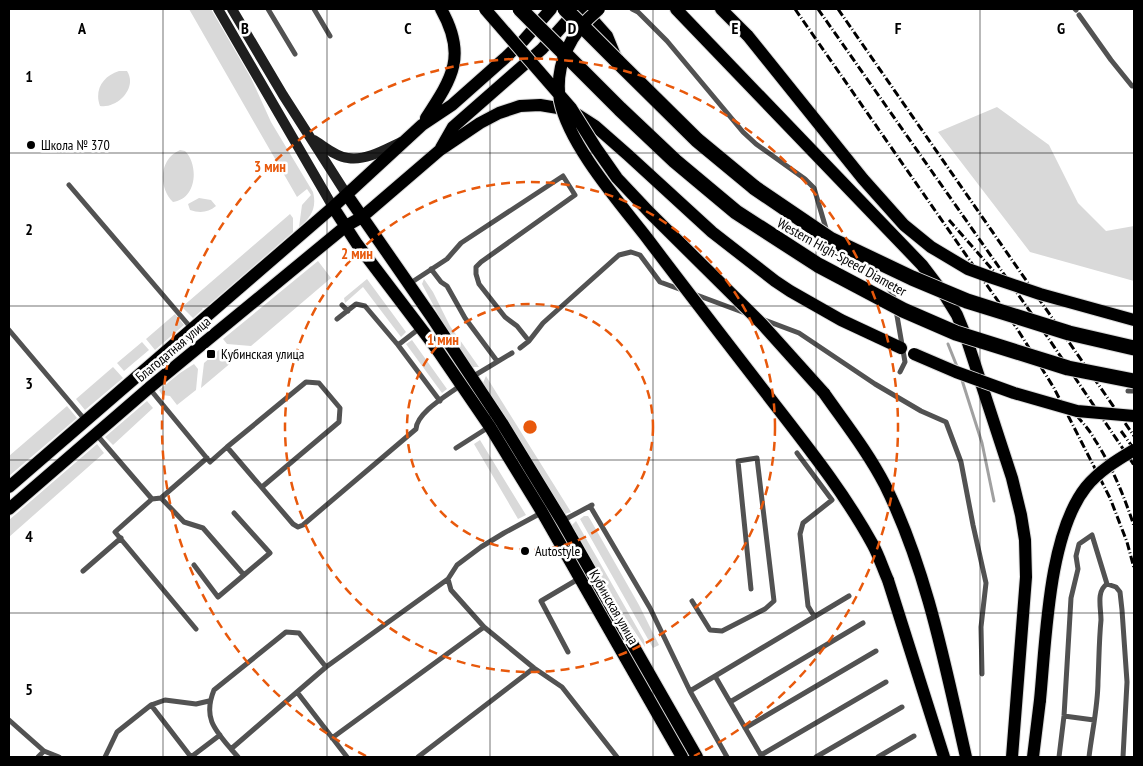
<svg xmlns="http://www.w3.org/2000/svg" width="1143" height="766" font-family="'PT Sans Narrow',sans-serif">
<rect width="100%" height="100%" fill="#fff"/>
<!-- green -->
<path fill="#d9d9d9" d="M189 9H211L251 78 271 122 313 192C317 208 311 218 299 227L302 205 311 195 307 189 297 197Z
M119 71H127C138 88 117 109 100 106 94 90 103 76 119 71Z
M997 107 1049 145 1078 203 1106 231 1134 226V281L1030 252 938 132Z
M180 150 185 151C199 165 197 199 173 202 158 187 159 159 180 150Z
M199 198 211 200 216 206C208 213 199 213 190 210L188 204Z
M290 214 293 218V232L205 308H202L203 309 193 318 182 307Z
M318 261 331 278 251 346 227 344 223 339Z
M367 279 406 332 401 337 363 287 345 303 344 298Z
M424 279 433 292 450 326 479 367H472L446 329 422 284Z
M175 314 184 325 155 350 146 339Z
M412 340 447 389 442 393 406 344Z
M142 342 149 350 124 371 117 363Z
M220 349 245 351 201 388 204 363Z
M194 364 198 369 196 390 177 405 170 396 162 395 159 390 180 373Z
M113 367 123 378 85 410 76 399Z
M486 376 571 512 565 514 483 383Z
M147 401 153 408 113 445 105 437Z
M67 406 77 418 9 476V456Z
M480 440 526 515 518 519 474 444Z
M97 444 104 453 9 537V520Z
M584 516H588L590 519 639 605 659 645 653 648 580 519Z
M576 521 644 640 645 647 620 610 572 525Z"/>
<g fill="none" stroke-linecap="round" stroke-linejoin="round">
<!-- stream -->
<path stroke="#a0a0a0" stroke-width="3" d="M948 344 958 369
M961 377 982 443 994 501"/>
<!-- primary casing -->
<g stroke="#dbdbdb" stroke-width="14">
<path id="primary" d="M583 9 607 36 616 58
M676 9 922 265 944 294 957 315 966 337 1012 478 1021 515 1025 540 1026 577 1012 757
M721 9 748 36
M426 118C453 77 467 55 441 9
M441 148 453 127 542 49 567 21 575 9
M347 195 431 316 502 423 562 521 697 757
M333 207 357 244 436 348 490 427 542 512 682 757
M824 393C845 423 868 452 885 485 927 570 945 665 966 757
M9 487 333 207 422 125 452 105 505 58 523 41 551 9
M9 509 149 388 346 226 362 217 440 150 480 123 499 113 520 106 540 105 558 108 578 115 595 126 628 155 712 232 775 281 790 291 841 320 901 348
M888 580 944 757
M1033 757 1040 700"/>
</g>
<!-- motorway casing -->
<g stroke="#dbdbdb" stroke-width="17">
<path id="motorway" d="M617 61 697 140 755 188"/>
</g>
<!-- service -->
<path stroke="#525252" stroke-width="5" d="M268 9 295 54
M314 9 330 36
M632 9 638 12 667 41 743 132 756 144 805 179 814 188 827 232
M1075 9 1076 10
M1079 15 1111 60 1132 86H1134
M69 185 192 329
M834 247C839 251 843 256 849 260 864 271 891 281 895 301
M431 269 441 282 447 286 465 318 497 361
M409 284 447 259 461 243 563 176 575 195 481 262 476 267V274L479 284 505 317 517 326 529 341
M694 294 745 313
M342 305 348 311
M896 310 905 362 900 372
M337 319 356 304 365 306 398 345 440 401
M762 319 799 333 875 384 921 411 946 422 961 462 973 525 986 583 981 627 982 674
M9 330 86 421
M398 345 420 328
M520 348 529 341 543 323 619 255 631 252 640 255 660 282 682 290
M472 377 512 353
M149 388 210 462 227 447 293 524 298 527 303 525 416 429C417 412 448 395 461 385
M1128 391H1134
M96 434 152 499
M227 447 306 382 319 383 340 408 339 422 262 487
M456 448 489 427
M797 453 832 500 803 523 800 534 808 606 814 616
M161 498 184 522 203 528 244 575 270 553 234 513
M590 506 650 608 690 691 849 596
M541 513 504 533 481 547 457 565 448 579 451 590 484 627 534 668 562 687 617 757
M562 521 592 505
M194 565 218 597 244 575
M83 571 121 538
M692 601 710 630 722 631 765 609 774 601 757 458 738 461 751 589
M196 629 115 532 152 499 161 498 207 458
M568 652 541 601 580 578
M326 667 448 579
M715 676 762 757
M690 691 727 757
M730 702 863 623
M151 705 191 757 220 735
M1064 716 1094 720
M9 720 44 751 59 757
M745 728 876 651
M332 738 484 627
M231 749C214 729 203 717 214 690L286 632 299 633 326 667 297 692
M761 755 886 682
M38 757 44 751
M105 757 117 732 151 705 165 700 196 704 209 701
M238 757 231 749 297 692 347 757
M418 757 534 668
M816 757 902 707
M878 757 914 736
M1059 757 1064 716 1071 598 1078 569 1076 556 1079 544 1092 535 1107 584
M1089 757C1092 732 1098 706 1098 681 1099 661 1099 640 1101 620 1101 608 1096 591 1107 584L1116 587 1120 592 1122 610 1127 682 1123 757"/>
<!-- secondary -->
<path stroke="#1f1f1f" stroke-width="10" d="M218 9 333 207
M232 9 283 95 347 195
M314 140C324 146 336 157 348 158 366 161 386 149 401 142"/>
<!-- primary -->
<use href="#primary" stroke="#000" stroke-width="12"/>
<!-- motorway -->
<use href="#motorway" stroke="#000" stroke-width="15"/>
<!-- rail -->
<path stroke="#000" stroke-width="3" stroke-dasharray="8 2.5 1 2.5" stroke-linecap="butt" d="M795 9 1016 327 1054 388 1110 498 1127 542 1134 568
M818 9 1036 320 1134 465
M838 9 1134 436
M949 220 998 276
M1068 405C1077 417 1088 427 1095 440 1112 466 1124 496 1134 526
M1121 431 1134 449"/>
<!-- primary-bridge casing -->
<g stroke="#dbdbdb" stroke-width="14" stroke-linecap="butt">
<path id="primary-bridge" d="M485 9 571 108 596 148 617 178 650 213 762 324 824 393
M599 9C571 32 554 64 560 101 569 145 619 202 647 238 687 291 728 344 769 397 806 445 844 492 873 545 879 556 883 569 888 580
M748 36 863 179 904 225 931 247 968 269 990 277 1040 294 1134 320
M914 354 956 372 1014 393 1077 411 1134 416
M1040 700C1046 640 1048 535 1086 487 1099 471 1117 460 1134 450"/>
</g>
<!-- motorway-bridge casing -->
<g stroke="#dbdbdb" stroke-width="17" stroke-linecap="butt">
<path id="motorway-bridge" d="M520 9 620 109 675 161 736 212 818 265 903 310 956 333 1068 368 1134 381
M565 9 617 61
M755 188 830 239 912 278 967 301 1069 333 1134 348"/>
</g>
<!-- primary-bridge -->
<use href="#primary-bridge" stroke="#000" stroke-width="12"/>
<!-- motorway-bridge -->
<use href="#motorway-bridge" stroke="#000" stroke-width="15"/>
</g>
<!-- grid -->
<path fill="none" stroke="#000" stroke-width="1" stroke-opacity="0.55" d="M163 9V757M327 9V757M490 9V757M653 9V757M816 9V757M980 9V757M9 153H1134M9 306H1134M9 460H1134M9 613H1134"/>
<!-- distance rings -->
<g fill="none" stroke="#e8590c" stroke-width="2.5" stroke-dasharray="9 6">
<circle cx="530" cy="427" r="123"/>
<circle cx="530" cy="427" r="245"/>
<path d="M366 756A368 368 0 1 1 694 756"/>
</g>
<!-- markers -->
<g fill="#000" stroke="#fff" stroke-width="2">
<circle cx="31" cy="145" r="5"/>
<rect x="206" y="349" width="10" height="10" rx="2.5"/>
<circle cx="525" cy="551" r="5"/>
</g>
<g text-anchor="middle" stroke-width="5" stroke-linejoin="round" paint-order="stroke">
<!-- poi labels -->
<g font-size="14" fill="#000" stroke="#fff" text-anchor="start">
<text x="41" y="150">Школа № 370</text>
<text x="221" y="359">Кубинская улица</text>
<text x="535" y="556">Autostyle</text>
</g>
<!-- street labels -->
<g font-size="14" fill="#000" stroke="#fff">
<text transform="translate(842 257) rotate(29)" y="5">Western High-Speed Diameter</text>
<text transform="translate(173 349) rotate(-40)" y="5">Благодатная улица</text>
<text transform="translate(614 607) rotate(60)" y="5">Кубинская улица</text>
</g>
</g>
<g font-size="16" text-anchor="middle" font-weight="bold" fill="#000" stroke="#fff" stroke-width="5" stroke-linejoin="round" paint-order="stroke">
<text x="82" y="34">A</text>
<text x="245" y="34">B</text>
<text x="408" y="34">C</text>
<text x="572" y="34">D</text>
<text x="735" y="34">E</text>
<text x="898" y="34">F</text>
<text x="1061" y="34">G</text>
<text x="29" y="82">1</text>
<text x="29" y="235">2</text>
<text x="29" y="389">3</text>
<text x="29" y="542">4</text>
<text x="29" y="695">5</text>
</g>
<circle cx="530" cy="427" r="8" fill="#e8590c" stroke="#fff" stroke-width="2.5"/>
<g font-size="15" text-anchor="middle" font-weight="bold" fill="#e8590c" stroke="#fff" stroke-width="5" stroke-linejoin="round" paint-order="stroke">
<text x="270" y="172">3 мин</text>
<text x="357" y="259">2 мин</text>
<text x="443" y="345">1 мин</text>
</g>
<!-- border -->
<rect width="1143" height="766" fill="none" stroke="#000000" stroke-width="20"/>
</svg>
